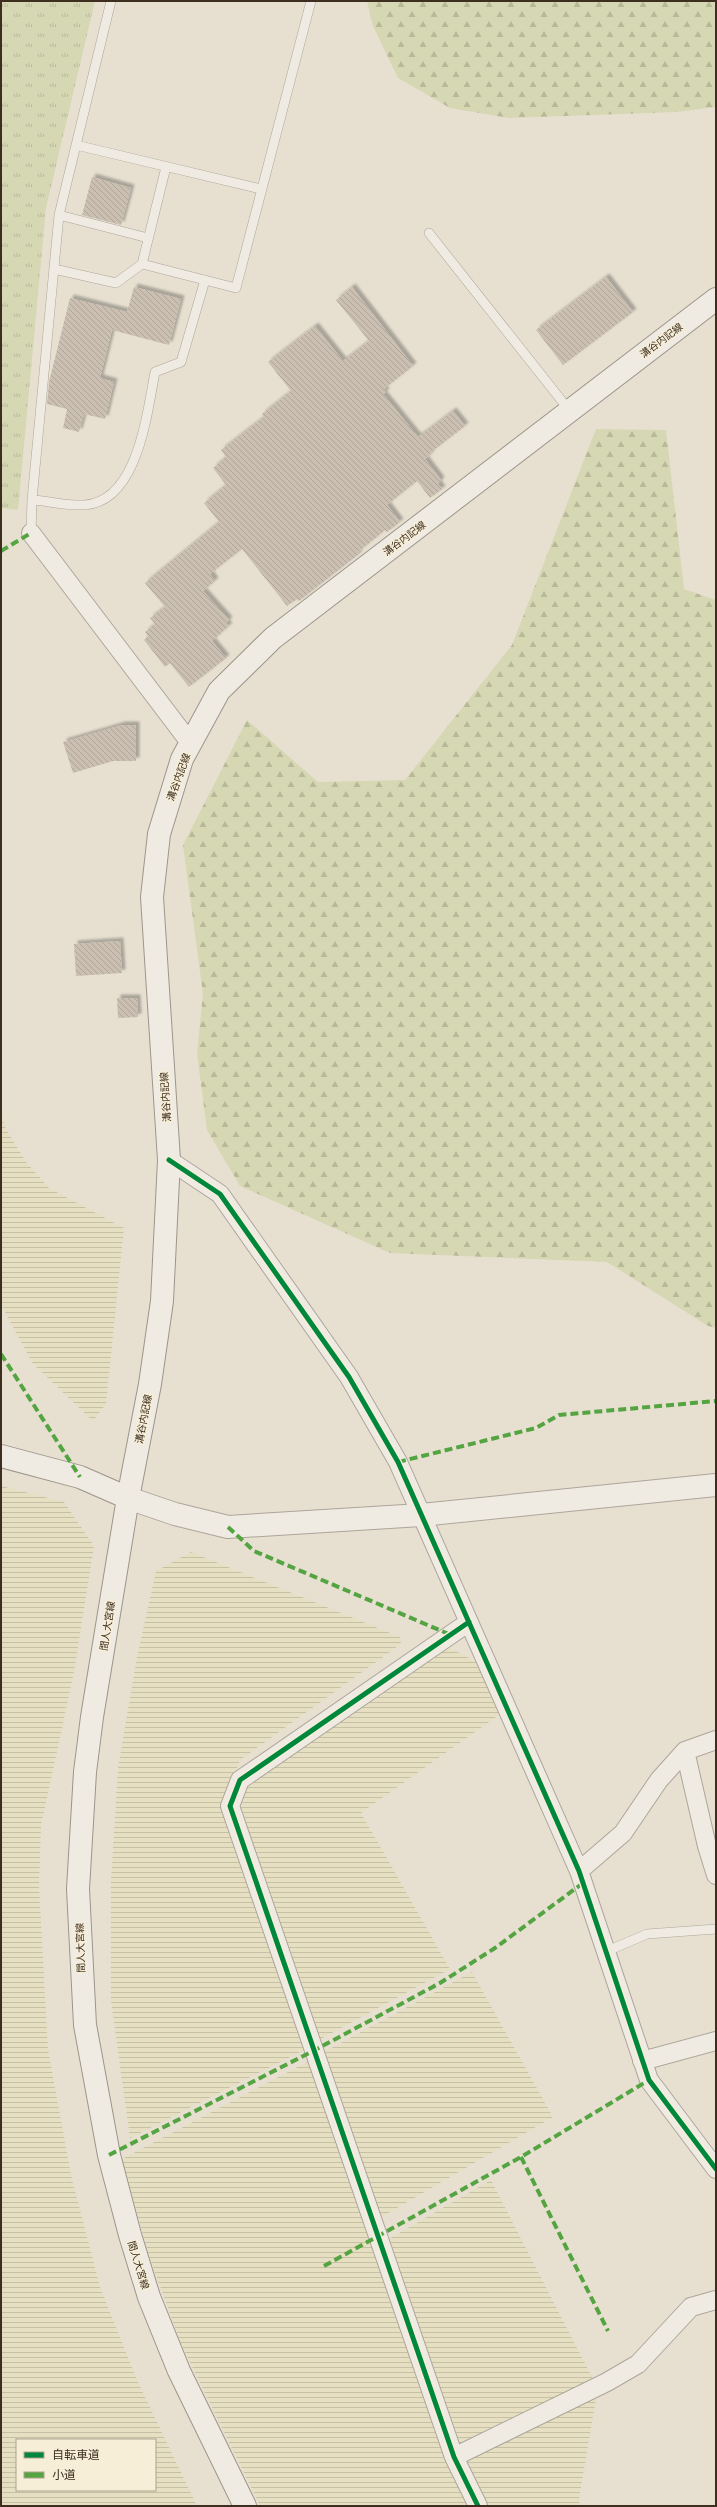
<svg xmlns="http://www.w3.org/2000/svg" width="717" height="2507" font-family="Bitter,'Noto Sans JP',serif">
<defs>
<pattern id="farmland-rules" width="6" height="5" patternUnits="userSpaceOnUse"><rect width="6" height="5" fill="#e6dfc2"/><path d="M0 2.5h6" fill="none" stroke="#c6c0a6"/></pattern>
<pattern id="grass-tufts" width="24" height="20" patternUnits="userSpaceOnUse"><rect width="24" height="20" fill="#d6d7b3"/><path d="M3 7l-1-3M5 7V3M7 7l1-3M15 17l-1-3M17 17v-4M19 17l1-3" fill="none" stroke="#b9b99a"/></pattern>
<pattern id="forest-firs" width="22" height="20" patternUnits="userSpaceOnUse"><rect width="22" height="20" fill="#d6d7b3"/><path d="M5 1l3.5 6h-7zM16 11l3.5 6h-7z" fill="#b9b99a"/></pattern>
<pattern id="building-back-hatch" width="6" height="6" patternUnits="userSpaceOnUse"><rect width="6" height="6" fill="#cbbfb2"/><path d="M-1 5l2 2M0 0l6 6M5-1l2 2" fill="none" stroke="#afa499"/></pattern>
<filter id="shadow"><feDropShadow dx="3.5" dy="-3.5" stdDeviation="1" flood-color="#0004"/></filter>
</defs>
<rect width="100%" height="100%" fill="#e7e0d1"/>
<!-- farmland -->
<path fill="url(#farmland-rules)" fill-rule="evenodd" d="M1 1115 6 1129 26 1162 49 1188 124 1228 106 1404 93 1421 33 1364 1 1305Z
M1 1486 64 1502 94 1546 74 1672 41 1826 39 1886 48 2049 71 2175 100 2287 137 2380 197 2506H1ZM17 2440H155V2490H17Z
M191 1552 400 1637 401 1644 240 1760 223 1807 306 2049 130 2138 111 2001V1882L118 1768 137 1657 156 1571Z
M446 1646 482 1665 503 1712 361 1813 450 1969 319 2040 238 1805 244 1785 301 1749Z
M472 1972 553 2117 380 2218 322 2053Z
M309 2061 375 2245 446 2463 468 2506H260L181 2344 148 2253 122 2159Z
M491 2180 594 2381 458 2449 387 2240Z
M597 2393 579 2499 580 2506H487L464 2460Z"/>
<!-- grass -->
<path fill="url(#grass-tufts)" d="M1 1H95L46 208 18 510 1 508Z"/>
<!-- forest -->
<path fill="url(#forest-firs)" d="M367 1H716V107L676 112 509 118 450 108 398 78 373 26Z
M596 429 666 430 684 589 716 600V1328L708 1326 607 1262 390 1253 240 1186 207 1130 197 1054 203 994 183 845 247 720 318 782 405 780 512 645Z"/>
<!-- building -->
<path fill="url(#building-back-hatch)" filter="url(#shadow)" d="M92 177 131 188 121 225 82 215Z
M606 277 633 312 563 365 536 330Z
M134 287 181 299 169 345 112 330 100 378 114 382 105 419 84 414 79 432 63 428 67 409 47 404 49 382 70 298 127 312Z
M352 287 413 366 384 389 386 392 383 394 418 437 453 411 465 426 430 453 431 454 425 459 441 480 438 484 442 489 430 498 417 481 387 505 400 522 387 532 385 530 357 553 359 554 299 601 297 599 287 606 242 549 210 574 215 581 203 591 229 620 226 623 229 626 212 641 226 658 189 687 170 663 165 667 144 640 148 636 145 632 155 624 150 618 165 607 145 583 219 522 204 503 226 485 213 468 226 457 221 450 264 417 262 414 291 391 268 362 315 326 343 361 369 341 336 300Z
M122 725H136V761H113L73 773 63 742Z
M120 941 122 973 76 976 74 944Z
M117 998H137L138 1017 118 1018Z"/>
<g fill="none" stroke-linecap="round" stroke-linejoin="round">
<!-- service casing -->
<g stroke="#ada599" stroke-width="10">
<path id="service" d="M111 1 59 215 32 500C49 501 67 506 84 505 138 502 147 413 155 372L181 362 205 280
M76 145 261 189
M166 167 142 264 236 288 311 1
M59 215 148 238
M429 233 569 410
M54 269 116 283 142 264
M31 533 32 500
M605 1952 647 1934 716 1929"/>
</g>
<!-- minor casing -->
<g stroke="#ada599" stroke-width="20">
<path id="minor" d="M31 533 191 744
M169 1160 220 1194 349 1377 398 1462 579 1871 649 2080 716 2169
M469 1622 240 1780 230 1806 454 2457 478 2506
M685 1751 707 1846 716 1875
M579 1871 623 1833 659 1780 685 1751 716 1740
M642 2061 716 2041
M454 2457 607 2382 638 2364 691 2307 716 2300"/>
</g>
<!-- tertiary casing -->
<g stroke="#ada599" stroke-width="24">
<path id="tertiary" d="M128 1498 175 1514 228 1527 421 1515 716 1485"/>
</g>
<!-- secondary casing -->
<g stroke="#9c958a" stroke-width="24">
<path id="secondary" d="M1 1456 80 1477 128 1498
M245 2506 179 2371 149 2297 130 2235 109 2155 85 2025 78 1889 85 1772 92 1717 128 1498 150 1384 162 1301 169 1160 152 897 159 834 182 759 219 691 273 638 716 299"/>
</g>
<!-- service -->
<use href="#service" stroke="#efebe3" stroke-width="9"/>
<!-- minor -->
<use href="#minor" stroke="#efebe3" stroke-width="18"/>
<!-- tertiary -->
<use href="#tertiary" stroke="#efebe3" stroke-width="22"/>
<!-- secondary -->
<use href="#secondary" stroke="#efebe3" stroke-width="22"/>
<!-- quiet -->
<path stroke="#54a441" stroke-width="4" stroke-dasharray="8 4" stroke-linecap="butt" d="M1 551 31 533
M1 1354 80 1477
M398 1462 536 1428 559 1415 716 1401
M228 1527 254 1551 451 1635
M109 2155 315 2050 440 1983 495 1948 583 1883
M521 2157 608 2331
M324 2266 521 2157 649 2080"/>
<!-- cycleway casing -->
<g stroke="#f7eed8" stroke-width="8">
<path id="cycleway" d="M169 1160 220 1194 349 1377 398 1462 579 1871 649 2080 716 2169
M469 1622 240 1780 230 1806 454 2457 478 2506"/>
</g>
<!-- cycleway -->
<use href="#cycleway" stroke="#00873e" stroke-width="5"/>
</g>
<g text-anchor="middle" stroke-width="3" stroke-linejoin="round" paint-order="stroke">
<!-- street labels -->
<g font-size="10" fill="#3d2e20" stroke="#f7eed8">
<text transform="translate(661 340) rotate(-37)" y="4">溝谷内記線</text>
<text transform="translate(404 538) rotate(-37)" y="4">溝谷内記線</text>
<text transform="translate(178 777) rotate(-70)" y="4">溝谷内記線</text>
<text transform="translate(165 1097) rotate(-94)" y="4">溝谷内記線</text>
<text transform="translate(143 1419) rotate(-79)" y="4">溝谷内記線</text>
<text transform="translate(107 1626) rotate(-81)" y="4">間人大宮線</text>
<text transform="translate(80 1948) rotate(-92)" y="4">間人大宮線</text>
<text transform="translate(139 2265) rotate(73)" y="4">間人大宮線</text>
</g>
</g>
<!-- border -->
<rect width="717" height="2507" fill="none" stroke="#3d2e20" stroke-width="4"/>
<!-- legend -->
<rect x="16" y="2439" width="140" height="52" fill="#f7eed8" stroke="#ada18e"/>
<rect x="24" y="2452" width="20" height="6" fill="#00873e" stroke="#ada18e"/>
<text x="52" y="2459" font-size="12" fill="#3d2e20">自転車道</text>
<rect x="24" y="2472" width="20" height="6" fill="#54a441" stroke="#ada18e"/>
<text x="52" y="2479" font-size="12" fill="#3d2e20">小道</text>
</svg>
